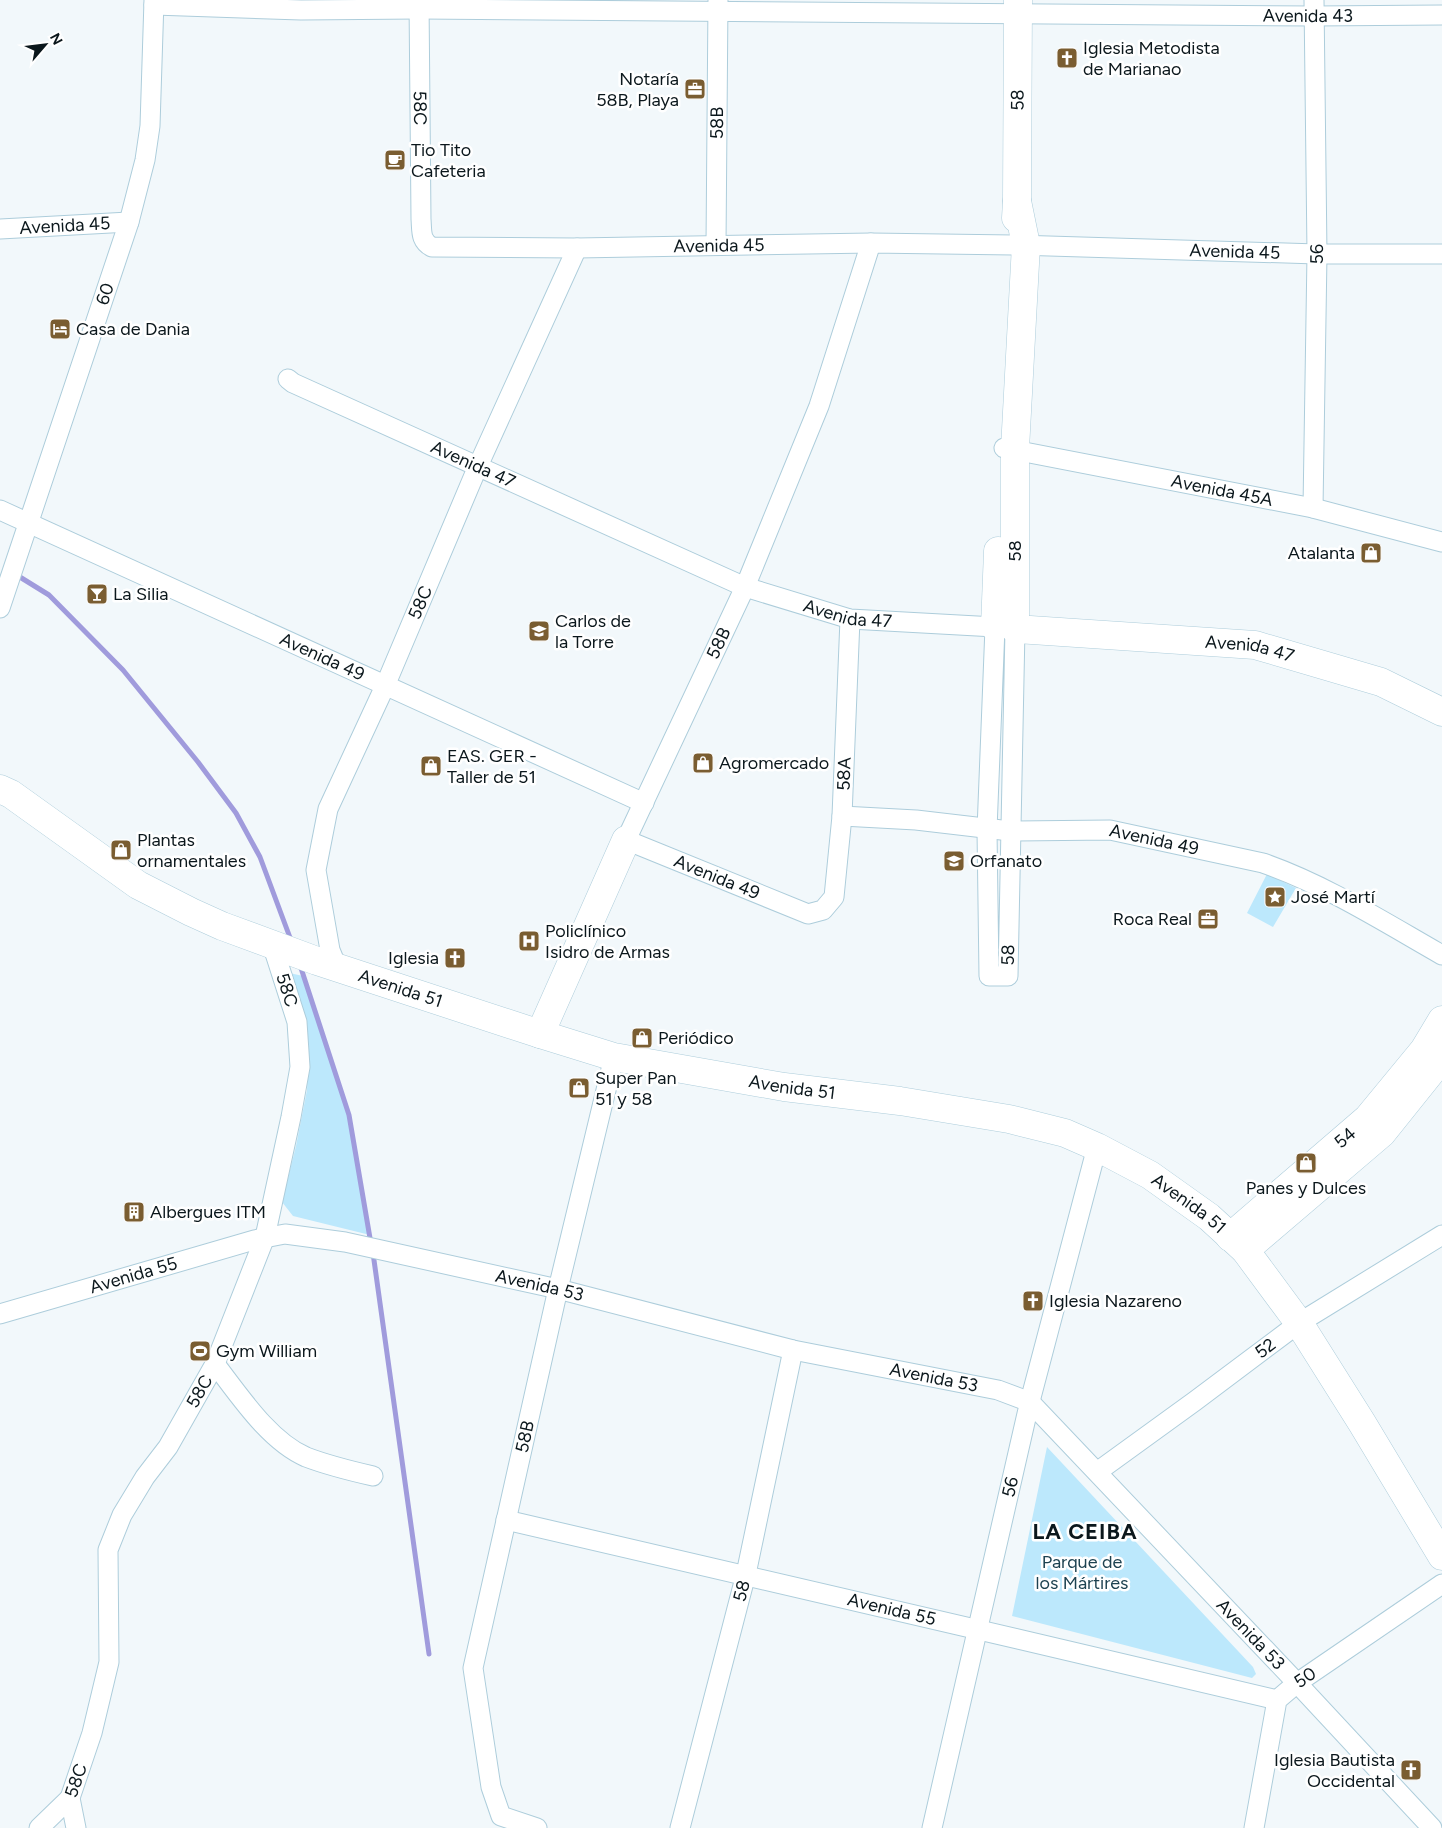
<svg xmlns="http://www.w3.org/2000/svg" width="1442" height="1828" font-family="Figtree,sans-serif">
<rect width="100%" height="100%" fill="#f2f8fb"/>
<!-- green -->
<path fill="#bce8fc" d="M1267 874 1296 888 1273 927 1247 913Z
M285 972 303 976 349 1115 370 1235 293 1216 282 1202 296 1146 307 1090 308 1065Z
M1047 1447 1253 1667 1256 1674 1252 1678 1012 1616Z"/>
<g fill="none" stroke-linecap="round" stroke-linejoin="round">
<!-- stream -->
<path stroke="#a09bdc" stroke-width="5" d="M15 574 49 595 123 670 198 762 236 813 260 857 292 943
M300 965 349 1115 371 1244
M373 1253 429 1654"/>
<!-- street casing -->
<g stroke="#adcddb" stroke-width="21">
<g id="street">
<path id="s1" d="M419 0 421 219C422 231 420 241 432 247L577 248 871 243 1013 245 1317 254H1442"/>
<path id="s2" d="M154 5 301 10 419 9 1314 16 1442 15"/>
<path id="s3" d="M0 229 129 222"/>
<path id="s4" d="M716 245 718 0"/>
<path id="s5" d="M288 379 293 383 745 587 850 619 995 627 1015 629 1008 976H989L987 830 995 627"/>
<path id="s6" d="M1004 448 1313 508 1442 542"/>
<path id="s7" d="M1313 508 1317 254 1314 0"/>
<path id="s8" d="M0 510 644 803"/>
<path id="s9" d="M0 608 129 222 145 160 150 126 154 0"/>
<path id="s10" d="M850 619 842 816 834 897 823 910 808 914 626 840 745 587 819 406 871 243"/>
<path id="s11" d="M842 816 916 820 1010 831 1110 830 1263 863C1326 885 1384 922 1442 955"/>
<path id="s12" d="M337 967 330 950 316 870 328 809 385 686 478 466 577 248"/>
<path id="s13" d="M0 1314 254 1240 285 1234 345 1242 558 1289 793 1350 998 1390 1030 1402 1297 1683 1432 1828"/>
<path d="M215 1364C239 1395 269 1441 306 1457 327 1465 351 1471 373 1476"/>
<path id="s14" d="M1097 1472 1195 1401 1299 1323 1442 1235"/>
<path id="s15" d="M506 1520C763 1578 1020 1640 1277 1700"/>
<path d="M39 1828 70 1798"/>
<path id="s16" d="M76 1828 70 1798 92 1733 109 1662 108 1550 122 1515 145 1477 168 1447 215 1364 265 1237 291 1117 300 1067 297 1022 272 944"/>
<path id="s17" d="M537 1828 501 1816 491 1787 473 1668 558 1289 614 1057"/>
<path id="s18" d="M680 1828 746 1574 793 1350"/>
<path id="s19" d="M932 1828 1029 1405 1097 1147"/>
<path id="s20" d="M1254 1828 1277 1700 1297 1683 1442 1584"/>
</g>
</g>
<!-- secondary casing -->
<g stroke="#adcddb" stroke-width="29">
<g id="secondary">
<path id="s21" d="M1017 201 1026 245 1015 449V629L1255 645 1381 682 1442 712"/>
<path id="s22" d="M1016 218 1017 201 1018 0"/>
<path d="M995 627 998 551"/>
<path d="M540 1034 626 840"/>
<path id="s23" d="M1230 1237 1368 1118 1424 1050 1442 1020"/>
<path d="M1245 1250 1382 1133 1442 1058"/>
</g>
</g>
<!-- primary casing -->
<g stroke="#adcddb" stroke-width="29">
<g id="primary">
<path id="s24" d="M0 789 11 794 138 885 191 912 222 926 317 961 540 1034 614 1057 784 1087 900 1101 1009 1119 1065 1133 1097 1147 1150 1175 1209 1217 1245 1250 1299 1323 1362 1423 1442 1556"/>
</g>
</g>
<!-- street -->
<use href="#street" stroke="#fff" stroke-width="19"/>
<!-- secondary -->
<use href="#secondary" stroke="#fff" stroke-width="28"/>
<!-- primary -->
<use href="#primary" stroke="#fff" stroke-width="28"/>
</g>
<!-- icons -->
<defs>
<g id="church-square" transform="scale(1.125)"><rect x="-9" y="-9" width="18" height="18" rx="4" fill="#7a5d31" stroke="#fff"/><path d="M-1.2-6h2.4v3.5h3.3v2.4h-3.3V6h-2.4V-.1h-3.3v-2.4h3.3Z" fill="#fff"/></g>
<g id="office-square" transform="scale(1.125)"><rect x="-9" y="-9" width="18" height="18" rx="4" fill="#7a5d31" stroke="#fff"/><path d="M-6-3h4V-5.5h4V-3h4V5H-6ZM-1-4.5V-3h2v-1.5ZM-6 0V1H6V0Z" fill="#fff"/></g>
<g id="cafe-square" transform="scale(1.125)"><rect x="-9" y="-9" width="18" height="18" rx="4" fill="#7a5d31" stroke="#fff"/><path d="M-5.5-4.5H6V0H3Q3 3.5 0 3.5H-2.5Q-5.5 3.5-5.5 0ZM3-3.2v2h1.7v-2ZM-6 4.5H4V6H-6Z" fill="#fff"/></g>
<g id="hotel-square" transform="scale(1.125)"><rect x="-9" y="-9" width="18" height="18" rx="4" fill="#7a5d31" stroke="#fff"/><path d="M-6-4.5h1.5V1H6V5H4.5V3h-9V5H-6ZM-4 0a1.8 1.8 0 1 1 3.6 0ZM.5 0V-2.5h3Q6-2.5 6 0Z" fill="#fff"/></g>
<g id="shop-square" transform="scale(1.125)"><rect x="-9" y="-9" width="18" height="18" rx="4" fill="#7a5d31" stroke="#fff"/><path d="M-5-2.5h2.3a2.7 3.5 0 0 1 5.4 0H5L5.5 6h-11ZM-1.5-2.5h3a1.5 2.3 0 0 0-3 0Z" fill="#fff"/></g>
<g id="bar-square" transform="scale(1.125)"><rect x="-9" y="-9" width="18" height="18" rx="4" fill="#7a5d31" stroke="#fff"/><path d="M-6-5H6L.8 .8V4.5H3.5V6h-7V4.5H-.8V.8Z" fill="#fff"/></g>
<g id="school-square" transform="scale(1.125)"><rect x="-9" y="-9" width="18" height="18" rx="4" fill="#7a5d31" stroke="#fff"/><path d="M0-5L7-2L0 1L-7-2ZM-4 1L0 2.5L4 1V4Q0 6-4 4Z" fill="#fff"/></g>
<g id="sight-square" transform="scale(1.125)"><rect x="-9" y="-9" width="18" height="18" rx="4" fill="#7a5d31" stroke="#fff"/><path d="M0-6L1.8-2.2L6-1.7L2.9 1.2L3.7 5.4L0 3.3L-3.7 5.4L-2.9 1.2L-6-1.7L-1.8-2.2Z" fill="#fff"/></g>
<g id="hospital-square" transform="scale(1.125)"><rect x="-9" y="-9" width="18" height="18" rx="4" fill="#7a5d31" stroke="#fff"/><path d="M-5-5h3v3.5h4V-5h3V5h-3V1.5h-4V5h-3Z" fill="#fff"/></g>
<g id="building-square" transform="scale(1.125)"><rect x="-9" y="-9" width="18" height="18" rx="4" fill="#7a5d31" stroke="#fff"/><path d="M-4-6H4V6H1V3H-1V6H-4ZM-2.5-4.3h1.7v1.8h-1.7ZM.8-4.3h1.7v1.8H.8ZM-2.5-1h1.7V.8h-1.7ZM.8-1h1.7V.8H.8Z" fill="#fff"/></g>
<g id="stadium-square" transform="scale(1.125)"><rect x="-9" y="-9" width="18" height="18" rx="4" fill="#7a5d31" stroke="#fff"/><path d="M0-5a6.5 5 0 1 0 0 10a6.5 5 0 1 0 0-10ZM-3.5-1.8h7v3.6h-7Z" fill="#fff"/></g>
</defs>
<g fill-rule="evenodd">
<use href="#church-square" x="1067" y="58"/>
<use href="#office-square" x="695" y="89"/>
<use href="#cafe-square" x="395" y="160"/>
<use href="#hotel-square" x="60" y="329"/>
<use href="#shop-square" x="1371" y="553"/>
<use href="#bar-square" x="97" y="594"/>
<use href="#school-square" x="539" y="631"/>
<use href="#shop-square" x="703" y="763"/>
<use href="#shop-square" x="431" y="766"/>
<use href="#shop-square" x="121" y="850"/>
<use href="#school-square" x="954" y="861"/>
<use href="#sight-square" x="1275" y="897"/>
<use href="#office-square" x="1208" y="919"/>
<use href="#hospital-square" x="529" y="941"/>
<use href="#church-square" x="455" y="958"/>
<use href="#shop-square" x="642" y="1038"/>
<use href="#shop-square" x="579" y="1088"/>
<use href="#shop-square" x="1306" y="1163"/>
<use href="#building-square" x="134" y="1212"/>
<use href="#church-square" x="1033" y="1301"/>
<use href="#stadium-square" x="200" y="1351"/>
<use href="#church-square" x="1411" y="1770"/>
</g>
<g text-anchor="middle" stroke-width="5" stroke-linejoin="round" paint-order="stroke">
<!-- street labels -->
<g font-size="18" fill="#0b171c" stroke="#fff">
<text dy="6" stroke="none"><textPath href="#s2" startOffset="1154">Avenida 43</textPath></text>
<text dy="6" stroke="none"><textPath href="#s22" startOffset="118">58</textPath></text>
<text dy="6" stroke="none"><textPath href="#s1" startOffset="108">58C</textPath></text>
<text dy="6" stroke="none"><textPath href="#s4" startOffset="122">58B</textPath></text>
<text dy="6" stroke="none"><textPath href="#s3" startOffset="65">Avenida 45</textPath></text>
<text dy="6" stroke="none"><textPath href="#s1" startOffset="538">Avenida 45</textPath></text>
<text dy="6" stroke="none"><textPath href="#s1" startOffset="1054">Avenida 45</textPath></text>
<text dy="6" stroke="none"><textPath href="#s7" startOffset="254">56</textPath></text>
<text dy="6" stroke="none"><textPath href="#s9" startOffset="331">60</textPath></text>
<text dy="6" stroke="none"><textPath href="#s5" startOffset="204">Avenida 47</textPath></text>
<text dy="6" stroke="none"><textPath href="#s6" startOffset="222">Avenida 45A</textPath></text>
<text transform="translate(1015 551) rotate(-90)" y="6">58</text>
<text dy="6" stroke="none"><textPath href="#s12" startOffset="388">58C</textPath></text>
<text dy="6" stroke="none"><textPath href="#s5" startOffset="609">Avenida 47</textPath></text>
<text dy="6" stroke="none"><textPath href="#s10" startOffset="725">58B</textPath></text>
<text dy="6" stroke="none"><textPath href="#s21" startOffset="665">Avenida 47</textPath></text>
<text dy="6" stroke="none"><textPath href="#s8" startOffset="354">Avenida 49</textPath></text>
<text transform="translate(844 774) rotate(-88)" y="6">58A</text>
<text dy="6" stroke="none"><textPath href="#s11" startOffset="314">Avenida 49</textPath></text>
<text transform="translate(717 877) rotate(22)" y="6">Avenida 49</text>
<text transform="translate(1008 955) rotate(-89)" y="6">58</text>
<text dy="6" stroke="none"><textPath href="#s24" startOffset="451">Avenida 51</textPath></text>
<text transform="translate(287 990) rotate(72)" y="6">58C</text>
<text dy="6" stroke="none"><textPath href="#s24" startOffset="856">Avenida 51</textPath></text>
<text dy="6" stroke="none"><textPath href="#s23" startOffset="152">54</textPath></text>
<text dy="6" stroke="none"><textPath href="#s24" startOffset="1276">Avenida 51</textPath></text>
<text dy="6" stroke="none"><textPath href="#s13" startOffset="139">Avenida 55</textPath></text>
<text dy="6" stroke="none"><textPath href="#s13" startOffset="556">Avenida 53</textPath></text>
<text dy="6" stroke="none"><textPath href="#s14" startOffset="209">52</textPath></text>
<text dy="6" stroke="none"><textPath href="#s13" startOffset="961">Avenida 53</textPath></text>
<text dy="6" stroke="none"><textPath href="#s16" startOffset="468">58C</textPath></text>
<text dy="6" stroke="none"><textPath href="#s17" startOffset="426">58B</textPath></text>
<text dy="6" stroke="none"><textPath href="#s19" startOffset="350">56</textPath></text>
<text dy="6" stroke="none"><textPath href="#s18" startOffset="245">58</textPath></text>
<text dy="6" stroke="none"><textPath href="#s15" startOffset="396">Avenida 55</textPath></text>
<text dy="6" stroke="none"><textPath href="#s13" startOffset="1381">Avenida 53</textPath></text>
<text dy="6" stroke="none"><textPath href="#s20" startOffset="166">50</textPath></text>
<text dy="6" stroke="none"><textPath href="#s16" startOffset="49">58C</textPath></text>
</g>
<!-- poi labels -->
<g font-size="18" fill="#0b171c" stroke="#fff" text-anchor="start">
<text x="1083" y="54">Iglesia Metodista<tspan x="1083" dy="21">de Marianao</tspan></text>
<text x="679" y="85" text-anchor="end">Notaría<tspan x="679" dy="21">58B, Playa</tspan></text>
<text x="411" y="156">Tio Tito<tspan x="411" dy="21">Cafeteria</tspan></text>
<text x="76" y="335">Casa de Dania</text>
<text x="1355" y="559" text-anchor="end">Atalanta</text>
<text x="113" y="600">La Silia</text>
<text x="555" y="627">Carlos de<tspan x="555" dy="21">la Torre</tspan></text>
<text x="447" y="762">EAS. GER -<tspan x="447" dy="21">Taller de 51</tspan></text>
<text x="719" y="769">Agromercado</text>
<text x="137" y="846">Plantas<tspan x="137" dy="21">ornamentales</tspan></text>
<text x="970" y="867">Orfanato</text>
<text x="1291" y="903">José Martí</text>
<text x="1192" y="925" text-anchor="end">Roca Real</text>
<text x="545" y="937">Policlínico<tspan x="545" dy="21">Isidro de Armas</tspan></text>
<text x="439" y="964" text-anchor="end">Iglesia</text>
<text x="658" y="1044">Periódico</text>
<text x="595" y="1084">Super Pan<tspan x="595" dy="21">51 y 58</tspan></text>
<text x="1306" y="1194" text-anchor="middle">Panes y Dulces</text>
<text x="150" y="1218">Albergues ITM</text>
<text x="1049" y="1307">Iglesia Nazareno</text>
<text x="216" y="1357">Gym William</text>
<text x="1395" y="1766" text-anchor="end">Iglesia Bautista<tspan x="1395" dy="21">Occidental</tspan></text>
</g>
<!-- park labels -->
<g font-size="18" fill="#1d4251" stroke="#fff">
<text x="1082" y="1568">Parque de<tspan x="1082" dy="21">los Mártires</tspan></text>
</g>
<!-- district labels -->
<g font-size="22" font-weight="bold" letter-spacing="1" fill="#0b171c" stroke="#fff">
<text x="1085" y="1539">LA CEIBA</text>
</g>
</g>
<!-- north arrow -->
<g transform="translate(45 45) rotate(62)" stroke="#ffffff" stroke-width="4" paint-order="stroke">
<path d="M0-4L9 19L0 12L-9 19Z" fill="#0b171c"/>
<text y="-8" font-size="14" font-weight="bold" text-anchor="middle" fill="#0b171c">N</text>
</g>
</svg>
